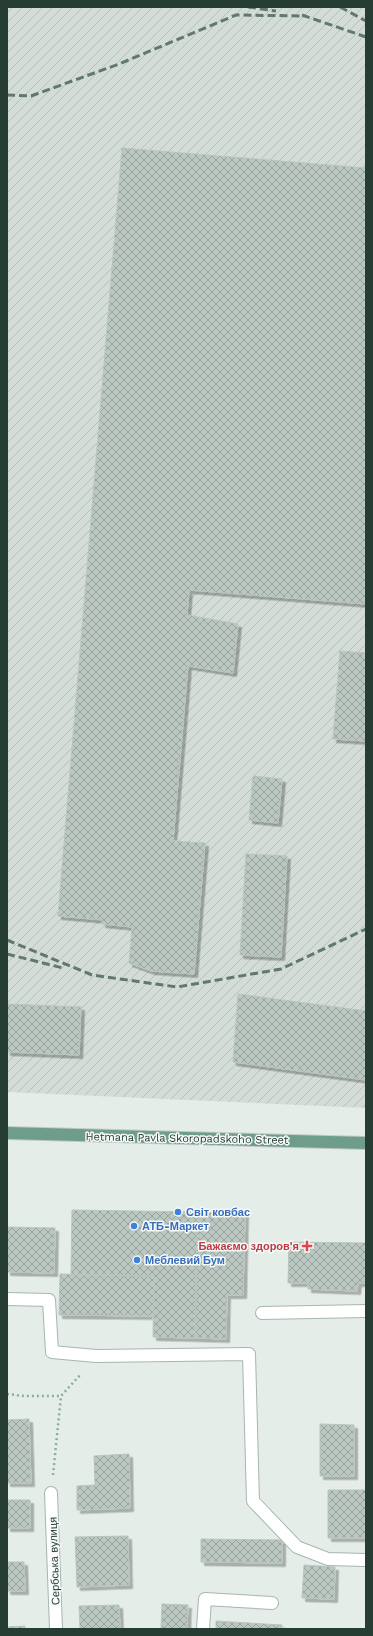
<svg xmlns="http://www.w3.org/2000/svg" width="373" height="1636" font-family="'Work Sans',sans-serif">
<defs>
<pattern id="industrial-furrows" width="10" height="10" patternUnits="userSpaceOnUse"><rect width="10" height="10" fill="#d3dcd7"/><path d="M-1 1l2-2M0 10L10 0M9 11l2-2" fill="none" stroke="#b5beb9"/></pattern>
<pattern id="building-cross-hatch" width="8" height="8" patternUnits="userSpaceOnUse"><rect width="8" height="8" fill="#bbc7c1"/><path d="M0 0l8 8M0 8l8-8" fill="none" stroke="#98a39e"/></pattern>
<filter id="shadow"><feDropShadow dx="3.5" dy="3.5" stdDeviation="0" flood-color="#0004"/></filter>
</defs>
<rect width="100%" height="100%" fill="#e5ede8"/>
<!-- industrial -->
<path fill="url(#industrial-furrows)" d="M7 7H366V1108L7 1092Z"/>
<!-- building -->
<path fill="url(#building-cross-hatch)" stroke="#b8c6bf" filter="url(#shadow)" d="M122 148 366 168V604L189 590 187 615 238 624 233 673 188 666 173 841 205 843 194 974 151 971 129 963 132 927 102 924 103 920 58 916Z
M340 651 366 653V741L333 739Z
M253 776 282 779 278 823 249 820Z
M246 854 287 856 281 957 240 955Z
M238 994 366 1011V1080L233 1062Z
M7 1004 81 1007 79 1055 7 1052Z
M72 1210 197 1212 195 1338 153 1337 154 1276 71 1275Z
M197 1212 245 1213 243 1295H227L226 1339 195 1338Z
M7 1227 55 1228 54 1273 7 1272Z
M289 1242 366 1243V1283H358L357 1291 308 1289V1283H288Z
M60 1274 154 1276 153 1316 59 1315Z
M29 1419 31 1483H7V1420Z
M320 1424 354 1425V1476H320Z
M129 1454 130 1508 77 1510V1486L95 1485 94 1456Z
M328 1490H366V1538H328Z
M7 1500H30V1528H7Z
M128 1536 129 1585 77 1587 75 1537Z
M201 1539 282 1540V1563L201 1562Z
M7 1562H24L25 1591H7Z
M304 1565 335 1567 334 1599 302 1598Z
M162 1604 188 1605 187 1629H161Z
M119 1605 120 1629H80L79 1606Z
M216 1621 282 1625V1629H216Z
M25 1626V1629H7V1627Z"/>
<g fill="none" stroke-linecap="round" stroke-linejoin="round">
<!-- minor casing -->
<g stroke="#a8b5ae" stroke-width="14">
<path id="minor" d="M7 1299 49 1300 52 1352 96 1356 249 1354 253 1501 297 1547 328 1559 366 1560
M262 1313 366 1311
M51 1493 56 1629
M203 1629 205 1599 272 1603"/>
</g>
<!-- major casing -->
<g stroke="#c2c9c6" stroke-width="14">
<path id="major" d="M7 1133 366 1143"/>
</g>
<!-- path -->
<path stroke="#89ad9e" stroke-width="2.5" stroke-dasharray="2 3" stroke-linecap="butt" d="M7 1394 24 1396H61
M53 1475 61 1396 81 1374"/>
<!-- minor -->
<use href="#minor" stroke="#fff" stroke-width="12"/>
<!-- major -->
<use href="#major" stroke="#6e9d8c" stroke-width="12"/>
<!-- rail -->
<path stroke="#61786f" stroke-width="3" stroke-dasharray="8 4" stroke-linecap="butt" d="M248 7 276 11
M340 7 366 21
M302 15 366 37
M7 95 31 96 119 64 236 15 306 16
M7 940 92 975 177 987 281 969 366 929
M7 954 63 968"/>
</g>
<!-- markers -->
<g fill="#3f7fe0" stroke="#f5f9f7" stroke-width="1.5">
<circle cx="178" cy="1212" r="4"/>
<circle cx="134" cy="1226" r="4"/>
<circle cx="137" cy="1260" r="4"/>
</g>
<path fill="#e0444e" stroke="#f5f9f7" stroke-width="1.5" d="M305 1240h4v4h4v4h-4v4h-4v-4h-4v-4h4z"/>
<g text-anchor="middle" stroke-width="3" stroke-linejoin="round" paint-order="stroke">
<!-- street labels -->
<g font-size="11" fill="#263d34" stroke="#f5f9f7">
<text transform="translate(187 1138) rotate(1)" y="4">Hetmana Pavla Skoropadskoho Street</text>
<text transform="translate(54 1561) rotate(-92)" y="4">Сербська вулиця</text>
</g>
<!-- shop labels -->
<g font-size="11" font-weight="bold" fill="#366cbe" stroke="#f5f9f7" text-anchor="start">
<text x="186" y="1216">Світ ковбас</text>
<text x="142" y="1230">АТБ-Маркет</text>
<text x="145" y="1264">Меблевий Бум</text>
</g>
<!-- health labels -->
<g font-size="11" font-weight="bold" fill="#be3a42" stroke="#f5f9f7" text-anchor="end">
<text x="299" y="1250">Бажаємо здоров'я</text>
</g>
</g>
<!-- border -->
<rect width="373" height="1636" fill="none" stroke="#263d34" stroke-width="16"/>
</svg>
